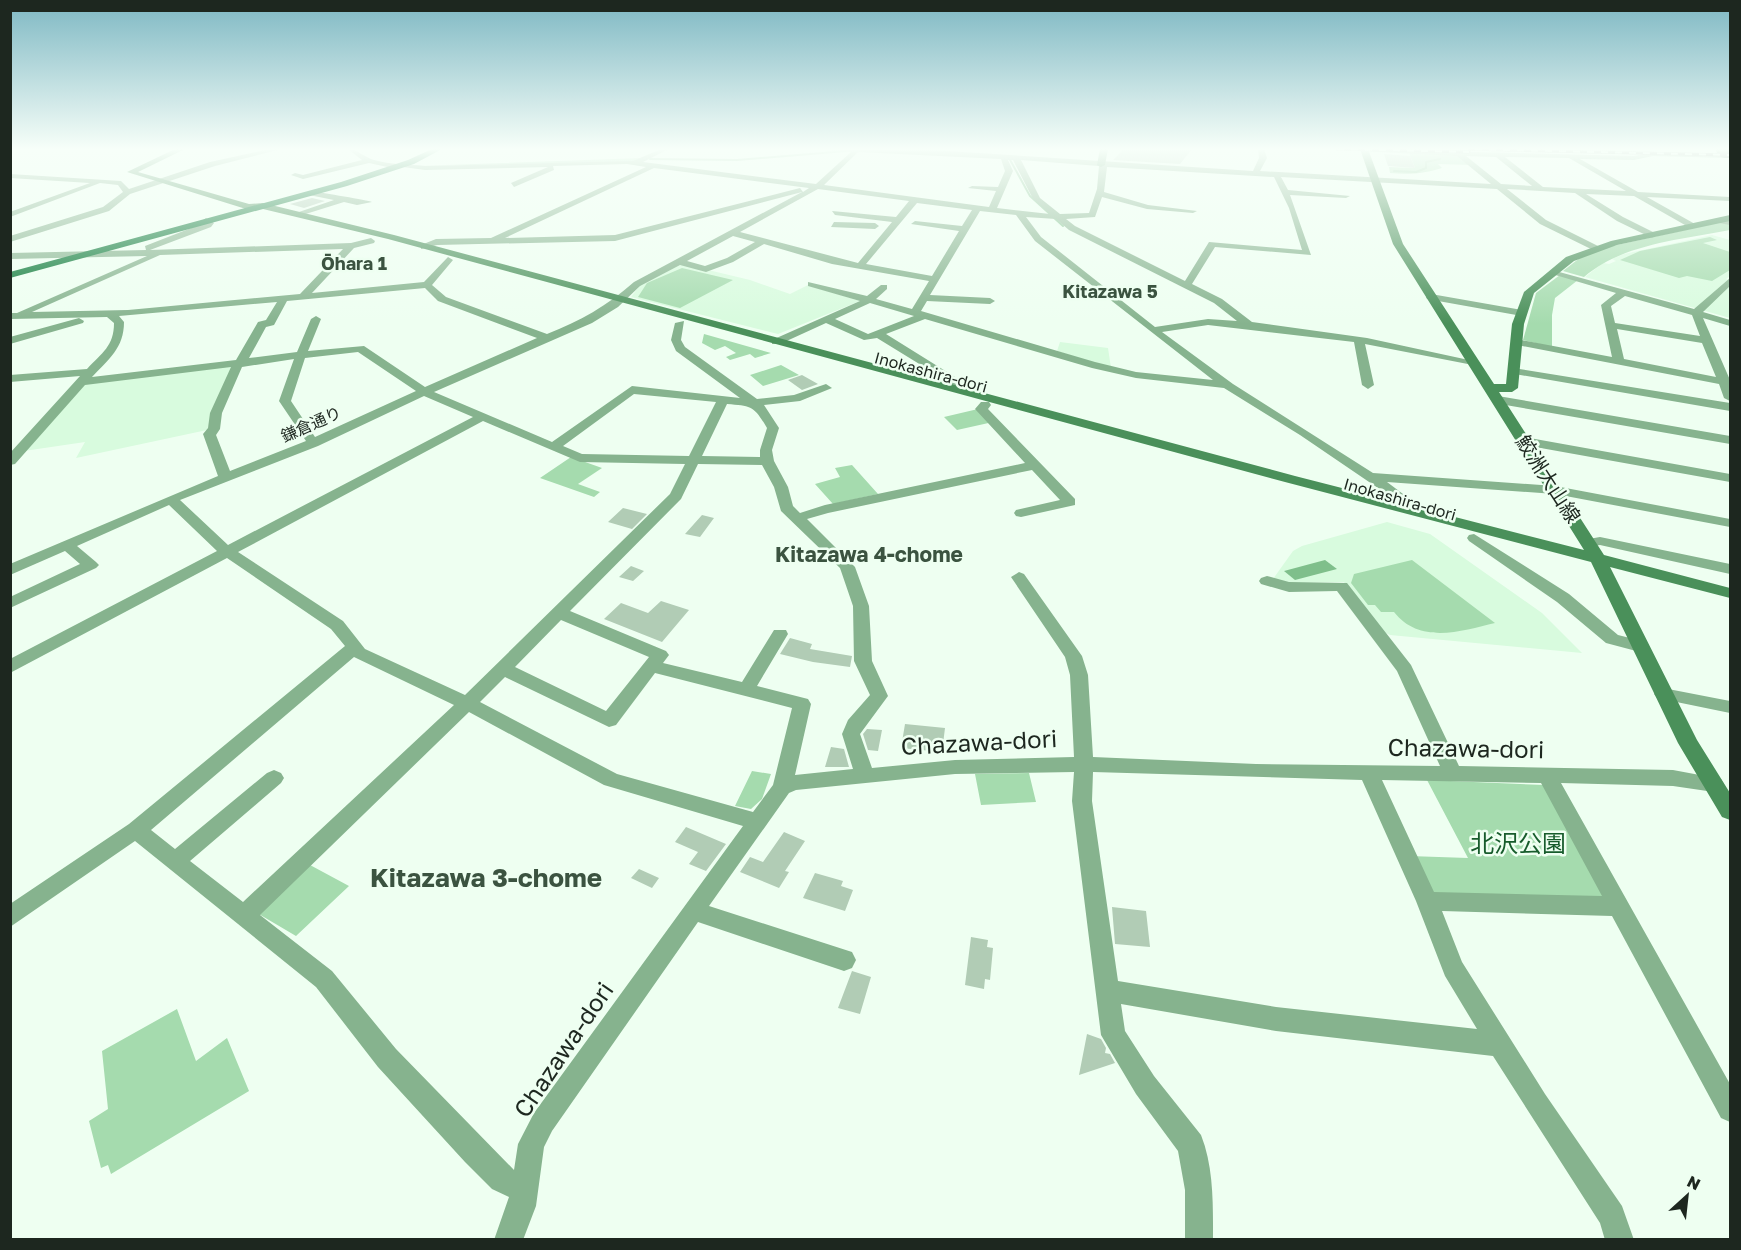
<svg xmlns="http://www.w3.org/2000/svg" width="1741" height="1250" font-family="'Golos Text','Noto Sans JP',sans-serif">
<rect width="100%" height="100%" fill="#eefff1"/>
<!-- built -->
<path fill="#d8fbde" d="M1712 235 1730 240V276L1726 279 1730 281V318L1585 277 1603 263 1609 264 1616 261 1612 259 1624 254Z
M679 263 750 280 790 294 808 285 860 301 778 334 631 297 641 284Z
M1060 342 1108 348 1111 368 1057 351Z
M233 366 207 430 76 458 85 442 24 451 83 384Z
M1387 522 1430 534 1542 613 1582 653 1390 635 1382 631 1344 582 1288 583 1273 579 1293 551 1302 546Z"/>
<!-- green -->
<path fill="#a5dbae" d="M1409 153 1458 154 1473 165 1438 164 1442 168C1426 173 1411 175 1390 173L1389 167 1415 168Z
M642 158 635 162 417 166Z
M1730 220V230C1681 240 1624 243 1584 277L1563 271 1581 257 1599 249Z
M1710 237 1717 240 1703 243 1730 252V270L1712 281 1687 276 1679 278 1620 260 1640 251Z
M682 268 733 280 680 308 638 297 647 283Z
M1560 275 1578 280 1555 298 1552 315V347L1523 340 1536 293Z
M704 334 771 353 755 358 750 354 730 360 726 357 736 353 725 346 715 350 702 343Z
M781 365 799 375 763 386 750 375Z
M978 409 993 422 957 430 944 417Z
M571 457 602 468 578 484 600 492 594 497 540 478Z
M852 465 878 494 833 504 815 484 840 477 835 468Z
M1412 560 1495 623C1462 631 1420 645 1394 612H1381L1375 605H1368L1351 583 1354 574Z
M752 771 771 774 762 799 751 809 735 806Z
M1029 773 1036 802 981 805 975 774Z
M1427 780 1544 785 1607 896 1603 900 1436 895 1427 891 1409 856 1468 858Z
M310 865 349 886 296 936 257 913Z
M177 1009 196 1061 227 1038 249 1091 111 1174 108 1165 101 1168 89 1121 108 1109 102 1051Z"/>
<!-- water -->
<path fill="#7fbf8b" d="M1325 560 1337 569 1295 580 1284 571Z"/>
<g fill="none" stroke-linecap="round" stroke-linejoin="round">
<!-- stream -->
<path stroke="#7fbf8b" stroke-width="2" d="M1009 158 1030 196 1063 226
M650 159 737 160 846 151
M1394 171 1416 172 1426 168V162L1440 159"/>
</g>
<!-- building -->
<path fill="#b1ccb5" d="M1124 149H1192L1180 164 1113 160Z
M1384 154 1410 156 1415 168 1388 166Z
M312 198 325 201 304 208 290 204Z
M802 375 818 384 802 390 788 380Z
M623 508 647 514 632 529 608 522Z
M702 515 714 518 700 537 685 534Z
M631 566 644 571 633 581 619 577Z
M661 601 689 610 662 642 604 619 621 603 648 613Z
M790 638 812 644 810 649 852 656 850 667 813 662 780 654Z
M905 724 945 728 942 752 901 748Z
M867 729 882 730 878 751 868 750 863 734Z
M831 747 844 749 849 767H825Z
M686 827 726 844 706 871 689 864 698 852 675 842Z
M784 832 805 841 785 871 789 872 779 888 740 872 750 857 763 862Z
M639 869 659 878 652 888 631 878Z
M815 873 843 881 841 886 853 890 845 911 803 898Z
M1112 907 1146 911 1150 947 1115 944Z
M971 937 988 940 987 947 993 948 990 980 985 979 984 989 965 985Z
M852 971 871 977 860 1014 838 1008Z
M1087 1034 1101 1039 1106 1048 1105 1053 1110 1054 1115 1063 1079 1075Z"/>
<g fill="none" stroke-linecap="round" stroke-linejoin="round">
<!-- street -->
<path fill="#86b38e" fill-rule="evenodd" d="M270 149H281L215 166 130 194 109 211 10 242V236L103 207 123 192 118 185 100 183 10 217V212L90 183 10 178V174L121 181 129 189 210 162Z
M348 149C357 149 364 157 374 160 391 165 406 164 425 166L633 161 661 149H669L643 162 816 184 851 152 821 149 948 151 1253 171 1259 158 1258 149H1264L1267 158 1260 171 1491 184 1457 156 1360 151 1364 149 1634 156 1653 152 1730 154V158L1653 156 1634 160 1580 159 1638 192 1730 197V201L1647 197 1695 224 1692 229 1634 196 1586 194 1623 217 1655 233 1656 235 1652 238 1617 221 1575 193 1507 189 1546 220 1598 246V250L1595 251 1540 224 1497 189 1281 177 1288 190 1350 196 1346 198 1290 195 1311 255 1215 247 1192 284 1222 299 1252 322 1367 338 1478 362V366L1365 344 1374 385 1368 389 1362 385 1354 342 1208 325 1162 332 1233 384 1373 473 1555 486 1730 519V527L1555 494 1387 482 1411 500 1407 511H1397V501L1300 435 1224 388 1136 378 1092 368 925 319 886 334 955 377 960 382 953 390H945L943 388 947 381 877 338 864 340 826 323 780 344H772V340L860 301 808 286V282L867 296 881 285H887V289L876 299 912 309 929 281 832 264 764 244 733 262 706 272 680 265 640 286 618 307 592 323 434 392 552 442 632 386 740 398 676 351 671 340 675 323 684 321 681 340 685 347 757 399 794 395 826 384 832 388 800 401 764 405 779 428 772 450 774 461 788 487 793 506 800 513 825 505 1025 463 975 409 981 402H989L991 405 988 409 1075 499V505L1021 517 1016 516 1014 513 1016 510 1060 500 1032 470 828 513 807 519 855 567 869 606 872 661 888 696 860 734 872 768 955 760 1074 757 1070 675 1065 657 1011 577 1019 572 1024 574 1082 656 1088 675 1093 757 1256 764 1440 766 1397 671 1337 591 1289 592 1261 584 1259 581 1261 578 1267 576 1289 582 1347 583 1411 665 1459 766 1673 770 1721 779 1724 784 1721 789 1714 792 1673 786 1561 783 1730 1084V1122L1721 1118 1612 916 1442 911 1462 962 1545 1094 1622 1206 1634 1240H1605L1600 1223 1493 1056 1276 1031 1121 1004 1125 1031 1154 1076 1201 1135C1214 1168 1213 1205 1213 1240H1185V1190L1178 1151 1136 1094 1101 1035 1072 801 1074 772 955 774 796 790 789 793 709 906 852 952 856 960 852 968 844 971 698 922 552 1131 544 1147 536 1206 523 1240H494L509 1197 492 1189 465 1162 378 1067 316 987 135 841 10 927V904L129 824 345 646 331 629 227 558 10 673V659L217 551 169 505 77 546 96 562 99 565 96 568 10 608V597L80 564 65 551 10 575V564L218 476 203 434 208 428 210 413 231 367 85 385 15 464 10 465V453L80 376 10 382V375L87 369C102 353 114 346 114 323L107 317 10 319V313H17L147 256 10 259V253L146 250 145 246 204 223 202 221 206 218 214 223 211 227 150 250 351 243 371 238 375 241 374 243 354 248 312 293 424 282 448 257 453 260 432 285 446 297 547 334C580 321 607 306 634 282L802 192 615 241 437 245 421 249V245L436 239 491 238 646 167 627 164 553 166 554 170 514 187 511 183 548 167 425 170 396 166 392 168 369 163 303 179 291 175 295 173 303 175 362 160ZM858 152 1001 159 1005 171 998 187 972 186 968 188 996 191 989 207 824 185ZM1466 156 1496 157 1532 186 1501 184ZM1505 157 1569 158 1626 191 1543 187ZM1008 160H1013L1033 199 1050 214 997 208 1013 171ZM1021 160 1099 166 1097 189 1089 213 1060 214 1040 198ZM1107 167 1274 177 1289 208 1302 250 1209 242 1185 281 1075 226 1066 219 1095 217 1102 197 1147 209 1193 213 1197 211 1148 205 1104 192ZM654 168 809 188 803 192 800 188 615 235 505 238ZM818 189 909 201 896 217 832 211 835 215 892 222 858 263 740 232ZM917 203 972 210 962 226 915 221 911 224 959 231 932 276 866 264ZM980 211 1016 215 1035 241 1213 380 1136 372 1095 362 921 311 927 301 990 304 995 301 990 298 930 295ZM1026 217 1056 219 1069 230 1214 303 1237 321 1208 319 1155 327 1041 237ZM733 236 755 242 727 258 705 266 687 261ZM343 249 300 294 128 310 32 312 160 255ZM425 288 438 301 537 338 425 387 364 346 308 351 321 319 316 316 311 319 297 352 249 358 266 327 274 325 287 301ZM277 302 266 320 258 322 236 360 92 377C109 359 124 348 124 322L119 316ZM870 303 914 316 868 334 835 319ZM358 352 416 391 315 437 291 401 305 358ZM294 359 279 401 306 441 230 471 216 435 220 429 222 413 242 367ZM634 394 716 402 689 456 582 454 563 446ZM424 396 473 417 228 545 180 500 318 446ZM727 404C752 406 754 406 767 428L760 450V457L702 456ZM483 421 580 462 685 464 670 494 465 695 365 649 343 621 238 552ZM698 464 762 465 774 487 781 511 840 568 853 606 854 661 870 695 848 720 842 734 853 769 795 775 811 704 808 699 757 686 788 634 786 630H774L742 682 663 663 669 655 666 651 570 611 681 499ZM561 620 649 657 606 711 515 667ZM354 657 454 705 243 902 190 861 281 783 284 778 281 773 274 770 267 773 175 849 151 830ZM655 673 792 708 773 785 753 812 617 774 480 702 505 677 609 727 616 725ZM469 712 604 785 743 826 534 1113 518 1144 514 1170 396 1049 332 971 260 915ZM1093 772 1362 780 1416 901 1445 976 1477 1029 1276 1007 1118 981 1092 801ZM1382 780 1541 783 1602 896 1434 892Z
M312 191C322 193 368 200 372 202L357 205 344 202 296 217V213L334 200 309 195Z
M1722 218 1730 221V225L1719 223Z
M834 222 875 223 879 226 875 229 831 227Z
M1552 270 1694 309 1730 278V286L1703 312 1730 320V326L1703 318 1730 380V401L1724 398 1719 384 1512 344V340L1516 339 1612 357 1601 305 1616 293 1552 274ZM1625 296 1692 315 1700 336 1615 323 1611 306ZM1617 329 1702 343 1716 377 1624 359Z
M1431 294 1522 310 1527 313 1522 316 1427 299 1426 297Z
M79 318 84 321 83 323 10 344V337Z
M1513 368 1730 403V411L1509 373V369Z
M1498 396 1730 436V444L1494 403V397Z
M1524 437 1730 474V482L1519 444 1518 441Z
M1474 534 1569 594 1618 635 1646 642 1648 646 1646 650 1640 652 1606 643 1557 602 1469 541 1467 538 1469 535Z
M1600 537 1730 564V574L1600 545 1588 547 1581 543 1583 540Z
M1663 688 1730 701V713L1657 698 1654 694 1657 690Z"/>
<!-- secondary -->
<path fill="#4a905a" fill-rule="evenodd" d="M175 149H185L138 172 249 204 263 203 394 235 1295 476 1584 550 1393 244 1360 149H1368L1403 244 1494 384H1506L1512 324 1524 292 1566 257 1611 241 1730 215V221L1617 245 1574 261 1534 293 1524 324 1518 388 1512 392H1499L1604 555 1730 588V598L1610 567 1697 740 1730 793V820L1722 817 1678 743 1591 562 1285 482 388 239 263 209H246L127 172Z
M1100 149H1108L1105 165 1101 167 1097 165Z"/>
<!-- primary -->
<path fill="#087634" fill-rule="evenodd" d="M432 149H442L414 164 347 186 10 278V272L341 182 408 160Z"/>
<!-- highway -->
<path stroke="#1a582c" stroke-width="18" d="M1725 149H1730"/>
<!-- rail casing -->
<g stroke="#354037" stroke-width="3">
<path id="rail" d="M1337 149 1469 152
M1461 149 1730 155"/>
</g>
<!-- rail -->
<use href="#rail" stroke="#eefff1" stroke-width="2" stroke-dasharray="7" stroke-linecap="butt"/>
</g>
<!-- sky -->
<linearGradient id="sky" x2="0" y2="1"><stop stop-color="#7eb8c3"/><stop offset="0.46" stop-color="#f7fff9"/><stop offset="1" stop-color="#f7fff9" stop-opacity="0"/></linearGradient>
<rect width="1741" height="324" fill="url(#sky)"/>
<g text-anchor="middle" stroke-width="5" stroke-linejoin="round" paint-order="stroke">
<!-- far-street labels -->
<g font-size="16" fill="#1d271f" stroke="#eefff1">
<text transform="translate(931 372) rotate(15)" y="6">Inokashira-dori</text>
<text transform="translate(311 424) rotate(-24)" y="6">鎌倉通り</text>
<text transform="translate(1400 499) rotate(16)" y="6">Inokashira-dori</text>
</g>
<!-- far-neighbourhood labels -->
<g font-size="18" font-weight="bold" fill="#3b5340" stroke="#eefff1">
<text x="354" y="270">Ōhara 1</text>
<text x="1110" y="298">Kitazawa 5</text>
</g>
<!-- street labels -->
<g font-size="20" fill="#1d271f" stroke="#eefff1">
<text transform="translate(1548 479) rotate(57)" y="7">鮫洲大山線</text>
</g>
<!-- neighbourhood labels -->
<g font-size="21" font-weight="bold" fill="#3b5340" stroke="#eefff1">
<text x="869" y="562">Kitazawa 4-chome</text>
</g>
<!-- near-street labels -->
<g font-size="24" fill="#1d271f" stroke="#eefff1">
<text transform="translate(979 743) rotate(-3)" y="8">Chazawa-dori</text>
<text transform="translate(1466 749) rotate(1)" y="8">Chazawa-dori</text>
<text transform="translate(564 1050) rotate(-56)" y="8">Chazawa-dori</text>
</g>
<!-- near-park labels -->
<g font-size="24" fill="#175c2c" stroke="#eefff1">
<text x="1518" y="852">北沢公園</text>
</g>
<!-- near-neighbourhood labels -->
<g font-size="26" font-weight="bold" fill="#3b5340" stroke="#eefff1">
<text x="486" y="887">Kitazawa 3-chome</text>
</g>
</g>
<!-- border -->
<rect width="1741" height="1250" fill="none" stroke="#1d271f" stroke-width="24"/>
<!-- north arrow -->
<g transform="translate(1687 1196) rotate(27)" stroke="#eefff1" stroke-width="4.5" paint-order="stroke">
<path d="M0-4.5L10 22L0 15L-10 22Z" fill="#1d271f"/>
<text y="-9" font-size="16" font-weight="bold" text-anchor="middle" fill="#1d271f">N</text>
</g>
</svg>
